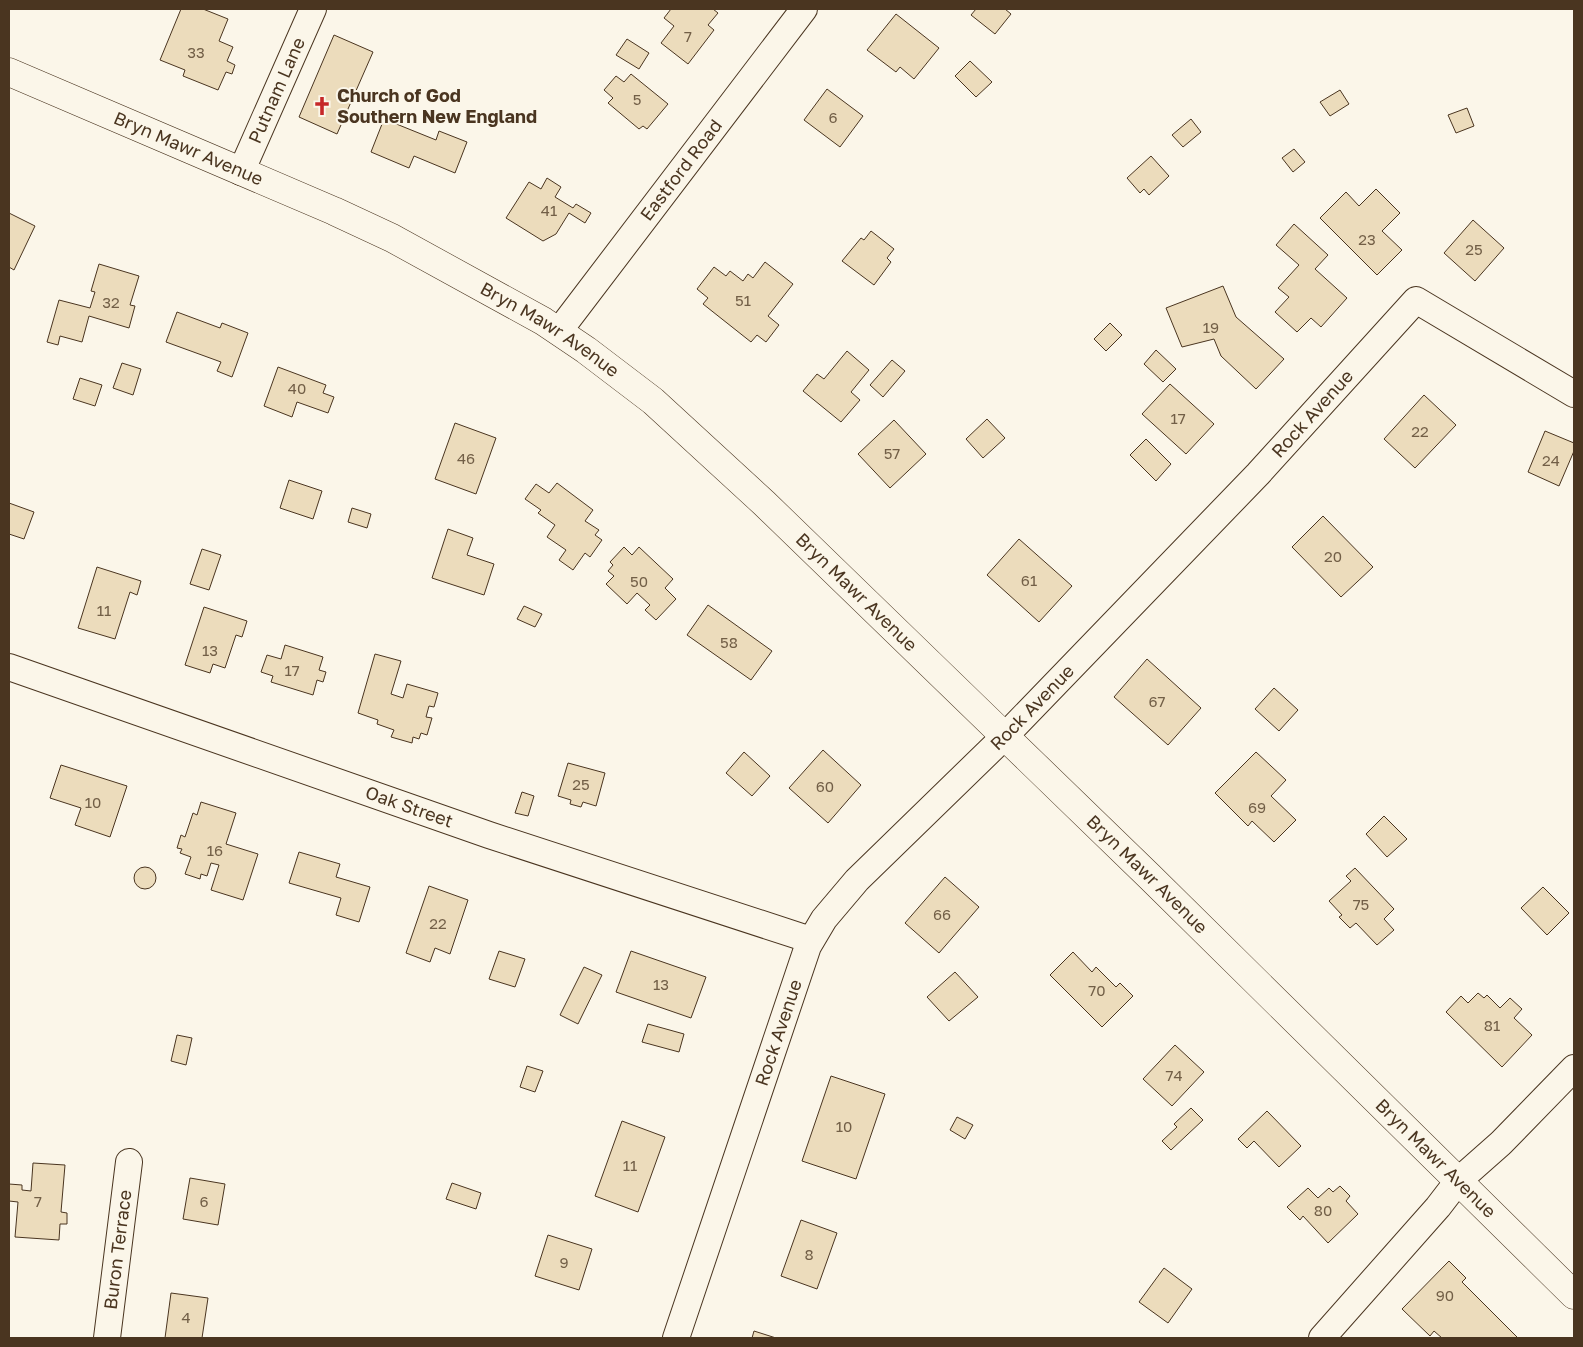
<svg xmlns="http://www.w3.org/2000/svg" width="1583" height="1347" font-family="'Golos Text',sans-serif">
<rect width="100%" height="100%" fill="#fbf6e9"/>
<!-- building -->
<path fill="#ecdcbc" stroke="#4a3520" d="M181 9H203L228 19 219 41 233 47 227 61 235 65 232 74 226 72 218 90 183 76 185 70 160 60Z
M671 9H713L718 13 708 25 714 30 688 64 661 43 674 26 664 18Z
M976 9H1005L1011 14 995 34 971 15Z
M896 14 939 48 914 79 900 67 896 72 867 50Z
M334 35 373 52 337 134 299 117Z
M627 39 649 53 639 69 616 55Z
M970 61 992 82 976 97 955 76Z
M631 74 668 104 647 129 643 126 639 129 608 103 613 98 604 90 616 76 624 82Z
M827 89 863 116 840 147 804 120Z
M1340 90 1349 104 1330 116 1320 102Z
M1467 108 1474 126 1456 133 1448 115Z
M384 119 436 140 439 131 467 142 455 173 414 156 409 168 371 152Z
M1191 119 1201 132 1183 147 1172 135Z
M1294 149 1305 162 1293 172 1282 158Z
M1151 156 1169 176 1149 195 1144 189 1140 193 1127 178Z
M547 178 561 187 555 197 573 208 576 204 591 213 585 223 569 213 556 234 543 241 506 218 529 182 541 189Z
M1376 189 1400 213 1382 231 1402 250 1377 275 1320 218 1346 192 1359 206Z
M9 213 35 226 14 270 9 267Z
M1473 220 1504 248 1475 281 1444 253Z
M1294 224 1328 255 1315 269 1347 298 1321 327 1311 318 1297 332 1275 312 1289 297 1278 288 1299 265 1276 245Z
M871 231 894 249 887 258 891 262 874 285 842 261 861 238 864 240Z
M765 262 793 284 768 316 779 325 766 342 757 335 751 342 703 304 708 298 697 289 714 267 726 276 730 271 743 281 748 274 753 278Z
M99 264 139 276 130 305 135 306 129 328 89 316 82 342 60 336 58 345 47 342 59 300 90 308 95 292 91 291Z
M1223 286 1236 317 1284 359 1256 389 1221 356 1214 339 1182 347 1166 308Z
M177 312 220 328 222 323 248 333 232 377 217 371 221 362 166 342Z
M1110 323 1122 335 1106 351 1094 339Z
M1156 350 1176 369 1163 382 1144 364Z
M847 351 869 370 851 392 860 400 841 422 803 391 817 374 824 379Z
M892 360 905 371 883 397 870 385Z
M122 363 141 369 133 395 113 388Z
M278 367 326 385 323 393 334 397 328 413 297 402 292 417 264 406Z
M80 378 102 385 95 406 73 399Z
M1170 384 1214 424 1186 454 1142 414Z
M1424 395 1456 425 1415 468 1384 439Z
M987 419 1005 438 983 458 966 439Z
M894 420 926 454 890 488 858 454Z
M455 423 496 438 476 494 435 479Z
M1545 431 1574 443V451L1559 486 1528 472Z
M1146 439 1171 464 1156 481 1130 455Z
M289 480 322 491 313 519 280 508Z
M557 483 593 510 585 521 599 530 595 535 602 540 590 557 585 553 573 570 559 560 566 550 547 537 555 525 538 513 541 510 525 499 536 484 549 493Z
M9 503 34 512 24 539 9 534Z
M352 508 371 514 367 528 348 522Z
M1323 516 1373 567 1341 597 1292 547Z
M448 529 473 538 467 555 494 564 484 595 432 578Z
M1019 539 1072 586 1039 622 987 575Z
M624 547 632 555 639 547 673 579 665 588 676 599 656 620 645 610 650 605 637 593 627 604 606 584 614 576 608 571 613 565 610 562Z
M202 549 221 555 209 590 190 584Z
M97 567 141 581 137 595 130 592 115 639 78 628Z
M708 605 772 651 751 680 687 635Z
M524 606 542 614 535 627 517 619Z
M204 607 247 621 242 637 236 635 225 668 213 664 210 673 185 665Z
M285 645 323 657 319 670 326 672 323 682 317 680 313 695 271 682 273 676 261 672 267 655 281 659Z
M375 654 401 661 391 694 403 698 407 684 438 693 434 707 429 706 426 717 432 718 427 735 421 733 419 739 413 737 412 743 391 737 394 730 377 724 378 720 358 713Z
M1147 659 1201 708 1168 745 1114 697Z
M1274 688 1298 710 1279 731 1255 709Z
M823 750 861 785 828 823 789 788Z
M744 752 770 776 752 796 726 773Z
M1256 752 1286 780 1271 796 1296 820 1274 842 1252 821 1248 826 1215 793Z
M568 763 605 773 596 806 583 802 581 807 570 804 571 800 558 796Z
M61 765 127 786 110 837 75 825 81 808 50 798Z
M522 792 534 796 528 816 515 813Z
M201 802 236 813 226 844 258 854 243 900 211 890 219 865 211 863 207 876 201 874 200 879 185 874 191 857 180 853 182 849 177 848 181 835 185 837 193 813 197 815Z
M1384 816 1407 839 1387 857 1366 834Z
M299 852 340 864 336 877 370 887 359 922 336 915 341 898 289 883Z
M134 878a11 11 0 1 1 22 0a11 11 0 1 1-22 0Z
M1355 868 1394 909 1384 919 1394 930 1377 945 1356 923 1350 928 1339 917 1342 915 1329 901 1351 881 1346 876Z
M945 877 979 907 939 953 905 923Z
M429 886 468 900 450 954 435 948 430 962 406 953Z
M1543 887 1569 913 1547 935 1521 908Z
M499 951 525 959 515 987 489 979Z
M631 951 706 977 691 1018 616 992Z
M1073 952 1092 972 1096 967 1116 987 1120 983 1133 996 1102 1027 1050 975Z
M584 967 602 975 578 1024 560 1015Z
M955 972 978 997 949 1021 927 997Z
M1478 993 1484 998 1487 995 1500 1008 1510 998 1522 1009 1514 1018 1532 1035 1502 1067 1446 1012 1461 996 1468 1003Z
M648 1024 684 1034 679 1052 642 1042Z
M177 1035 192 1038 186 1065 171 1061Z
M1175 1045 1204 1072 1172 1106 1143 1079Z
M527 1066 543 1071 535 1092 520 1087Z
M831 1076 885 1094 856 1179 802 1161Z
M1191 1108 1203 1120 1171 1150 1162 1141 1177 1127 1174 1124Z
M1267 1111 1301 1146 1279 1167 1254 1141 1247 1148 1238 1139Z
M957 1117 973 1125 965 1139 950 1130Z
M622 1121 665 1137 638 1212 595 1196Z
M33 1163 65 1165 61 1212 67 1213V1224H60L59 1240 15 1237 18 1202 9 1201V1184L22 1185V1190L31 1191Z
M190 1178 225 1184 218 1225 183 1219Z
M452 1183 481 1193 476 1209 446 1199Z
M1340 1186 1350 1196 1346 1201 1358 1214 1328 1243 1303 1216 1300 1220 1287 1207 1308 1188 1318 1198 1329 1188 1333 1192Z
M801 1220 837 1233 817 1289 781 1276Z
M548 1235 592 1249 579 1290 535 1276Z
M1449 1261 1466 1278 1462 1282 1518 1338H1442L1434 1331 1430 1336 1402 1309Z
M1164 1268 1192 1289 1168 1323 1139 1302Z
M171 1293 208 1298 202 1338H165Z
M754 1331 776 1338H752Z"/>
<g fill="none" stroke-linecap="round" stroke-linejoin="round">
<!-- minor casing -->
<g stroke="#4a3520" stroke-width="28">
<g id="minor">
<path id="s1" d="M241 172 313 9"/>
<path id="s2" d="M559 331 804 9"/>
<path id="s3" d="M9 667 489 835 811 940"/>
<path id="s4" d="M107 1338 129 1162"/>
<path id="s5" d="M676 1338 808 946 824 919 857 880 1005 736 1258 474 1416 300 1574 394"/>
<path d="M1322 1338 1438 1207 1458 1181 1501 1143 1574 1068"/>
</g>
</g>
<!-- tertiary casing -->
<g stroke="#4a3520" stroke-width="29">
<g id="tertiary">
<path id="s6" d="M9 72 334 211 392 238 543 321 586 350 653 401 764 503 1149 876 1574 1295"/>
</g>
</g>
<!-- minor -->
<use href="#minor" stroke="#fbf6e9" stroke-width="26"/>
<!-- tertiary -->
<use href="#tertiary" stroke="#fbf6e9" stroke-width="28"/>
</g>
<!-- icons -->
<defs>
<g id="church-bare" transform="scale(1.5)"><path d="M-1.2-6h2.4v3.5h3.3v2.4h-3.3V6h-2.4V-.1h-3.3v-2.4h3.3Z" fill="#c62828" stroke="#fbf6e9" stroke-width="2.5" paint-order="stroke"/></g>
</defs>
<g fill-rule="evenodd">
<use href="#church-bare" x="322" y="106"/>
</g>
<g text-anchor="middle" stroke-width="4" stroke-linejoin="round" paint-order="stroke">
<!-- number labels -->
<g font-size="15" fill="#725f47">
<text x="688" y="42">7</text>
<text x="196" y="58">33</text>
<text x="637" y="105">5</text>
<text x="833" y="123">6</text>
<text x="549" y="216">41</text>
<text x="1367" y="245">23</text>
<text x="1474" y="255">25</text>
<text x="743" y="306">51</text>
<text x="111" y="308">32</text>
<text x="1211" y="333">19</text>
<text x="297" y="394">40</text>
<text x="1178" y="424">17</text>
<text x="1420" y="437">22</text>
<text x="892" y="459">57</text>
<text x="466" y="464">46</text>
<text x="1551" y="466">24</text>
<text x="1333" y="562">20</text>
<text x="1029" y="586">61</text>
<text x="639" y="587">50</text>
<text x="104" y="616">11</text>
<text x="729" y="648">58</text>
<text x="210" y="656">13</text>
<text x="292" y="676">17</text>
<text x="1157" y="707">67</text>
<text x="581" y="790">25</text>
<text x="825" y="792">60</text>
<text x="93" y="808">10</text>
<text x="1257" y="813">69</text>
<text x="215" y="856">16</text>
<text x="1361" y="910">75</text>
<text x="942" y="920">66</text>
<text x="438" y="929">22</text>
<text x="661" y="990">13</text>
<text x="1097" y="996">70</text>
<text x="1492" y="1031">81</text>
<text x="1174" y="1081">74</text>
<text x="844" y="1132">10</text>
<text x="630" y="1171">11</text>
<text x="38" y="1207">7</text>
<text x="204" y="1207">6</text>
<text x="1323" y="1216">80</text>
<text x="809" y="1260">8</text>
<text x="564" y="1268">9</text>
<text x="1445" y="1301">90</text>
<text x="186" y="1323">4</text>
</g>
<!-- street labels -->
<g font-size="18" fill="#4a3520" stroke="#fbf6e9">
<text dy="6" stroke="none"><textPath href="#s1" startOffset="89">Putnam Lane</textPath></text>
<text dy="6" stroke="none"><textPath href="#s6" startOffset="195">Bryn Mawr Avenue</textPath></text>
<text dy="6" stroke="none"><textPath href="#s2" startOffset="202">Eastford Road</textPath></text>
<text dy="6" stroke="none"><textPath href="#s6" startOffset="600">Bryn Mawr Avenue</textPath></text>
<text dy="6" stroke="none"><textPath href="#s5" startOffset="1148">Rock Avenue</textPath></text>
<text dy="6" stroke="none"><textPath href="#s6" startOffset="1005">Bryn Mawr Avenue</textPath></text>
<text dy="6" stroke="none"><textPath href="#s5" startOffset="742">Rock Avenue</textPath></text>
<text dy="6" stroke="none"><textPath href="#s3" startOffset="424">Oak Street</textPath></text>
<text dy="6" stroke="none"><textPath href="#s6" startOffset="1410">Bryn Mawr Avenue</textPath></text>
<text dy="6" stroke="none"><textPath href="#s5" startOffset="322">Rock Avenue</textPath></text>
<text dy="6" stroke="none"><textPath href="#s6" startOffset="1815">Bryn Mawr Avenue</textPath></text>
<text dy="6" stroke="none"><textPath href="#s4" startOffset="89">Buron Terrace</textPath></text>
</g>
<!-- poi labels -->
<g font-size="18" font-weight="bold" fill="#4a3520" stroke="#fbf6e9" text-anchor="start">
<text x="337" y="102">Church of God<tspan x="337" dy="21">Southern New England</tspan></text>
</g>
</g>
<!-- border -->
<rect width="1583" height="1347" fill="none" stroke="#4a3520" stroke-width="20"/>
</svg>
